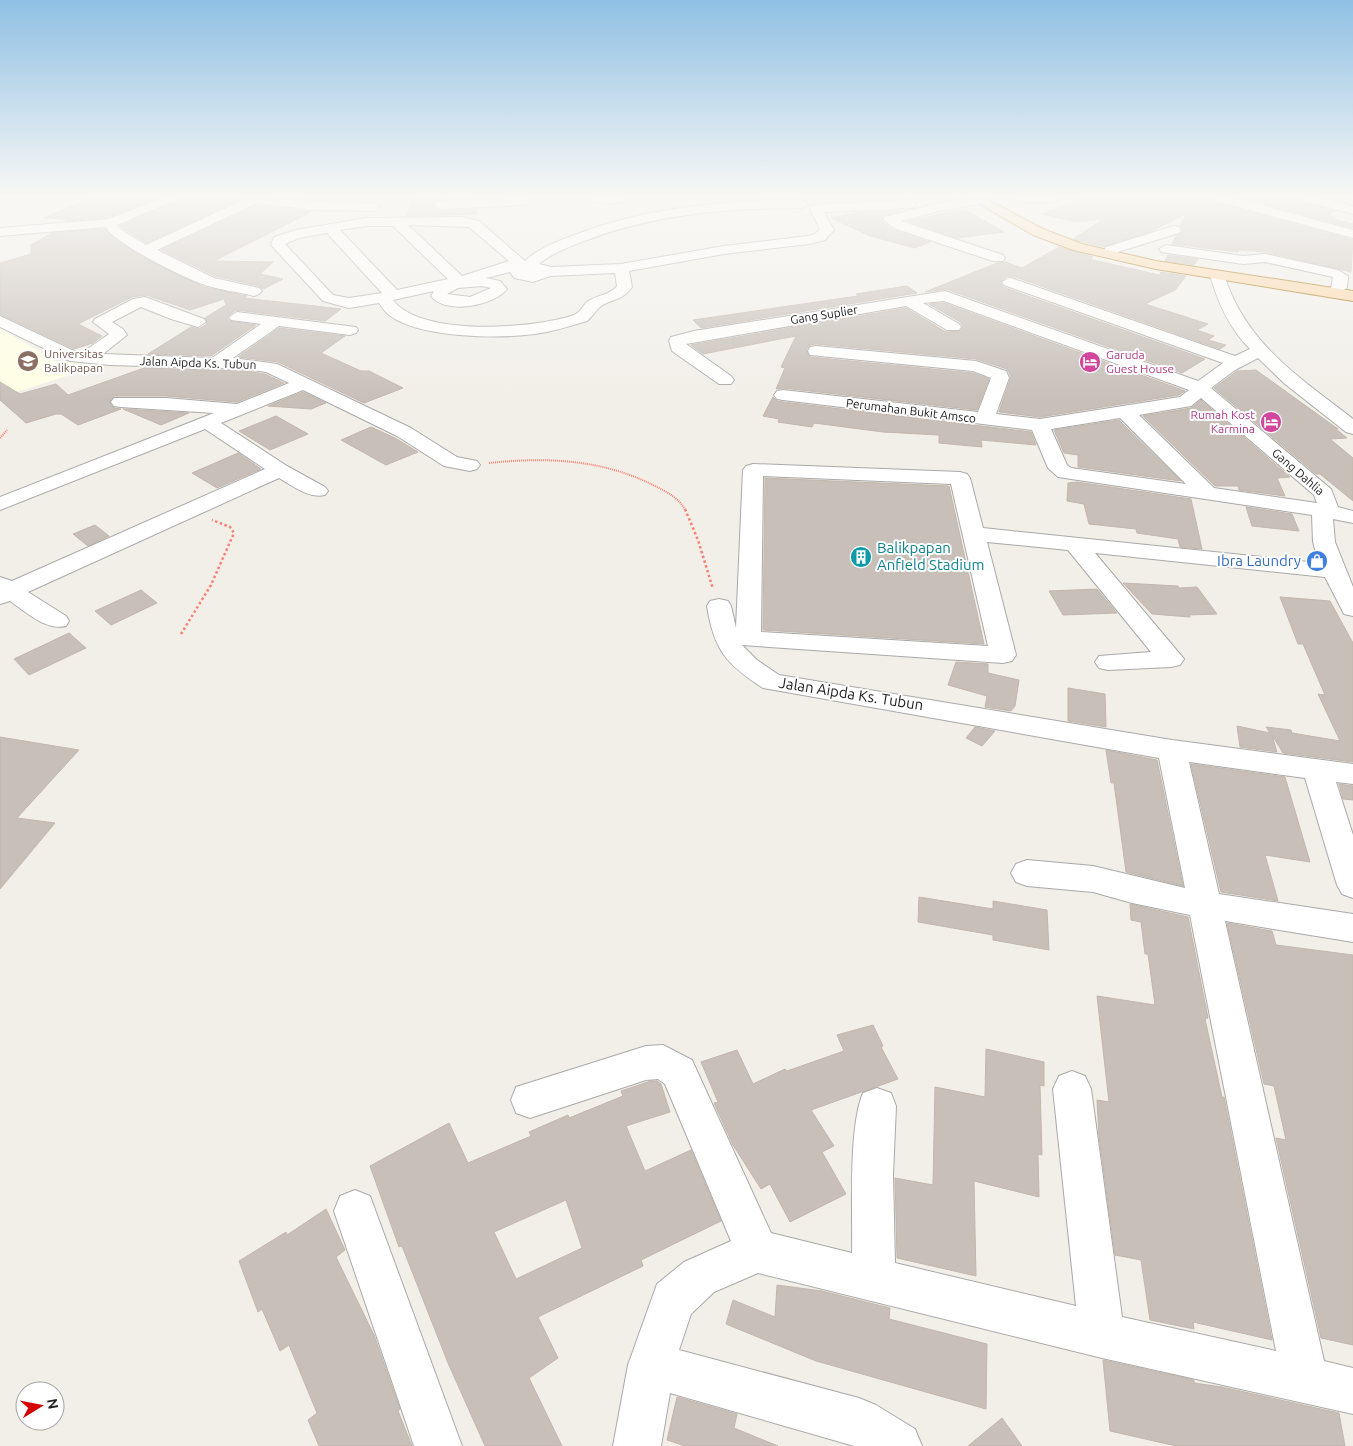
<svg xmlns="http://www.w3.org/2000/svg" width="1353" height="1446" font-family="Ubuntu,sans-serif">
<rect width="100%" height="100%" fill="#f2efe9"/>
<!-- education -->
<path fill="#ffffe5" d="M0 328 60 364 78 358 95 367 0 397Z"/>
<!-- building -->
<path fill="#c7bfb8" stroke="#c4b6ab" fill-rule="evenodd" d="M90 198H157L108 217 65 221 68 219 44 218Z
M182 198H234L237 201 146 243 120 226Z
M414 198H463L440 199 432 206 440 211 477 209V214L406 216Z
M1077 198H1212L1216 203 1353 240 1351 272 1265 252 1239 250 1238 252 1172 244 1176 236 1183 231 1180 226 1186 214 1150 232 1104 247 1083 242 1073 239 1104 219 1077 222 1042 214 1076 201Z
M1243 198 1300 199 1304 203 1335 211 1328 215 1336 217 1333 219 1353 224V228Z
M257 205 311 212 214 261 273 262 260 274 283 279 263 289 259 286 215 276 161 250Z
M964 209 1004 232 957 238 908 221Z
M897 211H899L883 216 882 222 895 231 930 242 915 248 870 236 831 218 860 212Z
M105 229 134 252 204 287 247 296 244 298 341 309 325 321 236 310 227 317 229 321 256 325 211 356 148 354 191 327 199 329 207 324 205 318 226 305 224 299 190 310 146 295 132 297 78 324 102 336 93 343 74 349 0 314V263L31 254V245L52 233Z
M1059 247 1093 257 1089 259 1159 275 1161 272 1186 276 1175 290 1145 304 1208 324 1197 330 1214 336 1208 340 1226 345 1220 349 1015 277 1008 276 1000 282 1003 287 1205 359 1182 373 946 289 925 292 997 263 1005 262 1022 268Z
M1168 255 1198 259 1194 265 1165 261Z
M907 286 917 293 701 328 693 320 858 296 856 294Z
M944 303 1185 391 1179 395 1040 417 999 412 1011 377 1007 369 976 359 816 344 810 345 806 350 810 357 973 373 989 379 977 410 783 388 776 389 785 368 781 367 796 336 703 354 691 345 906 308 946 332 961 331 963 326 960 322 929 304Z
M279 328 345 336 321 353 361 371H369L403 388 364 403 278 362 238 357Z
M144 368 247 371 265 374 284 383 237 402 166 396H114L110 403 114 408 121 409 78 425 61 414H56L26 423 0 400V382L20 394 56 384 68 395Z
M1256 370 1338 429H1336L1347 438 1330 439 1353 458V501L1320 474H1316L1214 388 1237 371Z
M303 392 326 403 311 409 268 406Z
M773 397 777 401 783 402 1031 432 1036 445 981 440 982 447 939 443V435L883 432 814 423 812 427 778 422 779 419 763 416Z
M1201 400 1290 477 1277 478 1285 496 1239 490 1238 486H1215L1143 416 1191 408Z
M123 409 189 413 161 425Z
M276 416 308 434 270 450 239 431Z
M1119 420 1181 481 1078 467V455L1064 453 1054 430Z
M371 427 395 438 418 452 386 465 341 440Z
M238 453 261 469 217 488 192 473Z
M765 478 949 486 984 644 763 630Z
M1077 482 1191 499 1202 549 1180 547 1178 539 1137 533 1136 529 1089 524 1084 504 1067 501 1068 483Z
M1246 507 1292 514 1299 531 1252 526Z
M95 525 109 536 88 546 73 534Z
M1123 583 1178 586 1179 588 1197 587 1217 614 1189 615 1190 617 1152 614Z
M1097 589 1117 613 1063 615 1049 591Z
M141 590 157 603 111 625 95 611Z
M1280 597 1330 601 1353 643V762L1283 753 1272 735 1277 752 1240 747 1237 726 1270 733 1266 727 1291 730 1292 733 1340 741 1318 694 1325 695 1303 644H1298Z
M69 633 86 648 29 675 14 659Z
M956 662 988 664V673L1019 680 1015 706 1011 711 985 707 987 696 948 685Z
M1068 688 1105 694 1106 727 1068 721Z
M975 727 995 731 982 746 966 738Z
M0 737 79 750 17 818 55 823 0 889Z
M1106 750 1157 760 1183 886 1126 872 1114 783H1111Z
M1191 764 1285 777 1310 862 1265 855 1278 901 1221 892Z
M1339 784 1353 786V800L1343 799Z
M919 897 993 909V901L1047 910 1049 950 993 940V935L918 922Z
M1130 904 1188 917 1208 1018 1205 1019 1222 1097H1224L1272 1340 1193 1322 1194 1329 1150 1320 1141 1260 1115 1255 1099 1136 1097 1100 1109 1102 1097 996 1155 1005 1148 954H1145L1141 922 1131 920Z
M1227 923 1272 931 1276 945 1353 955V1345L1321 1338 1276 1138 1286 1140 1274 1086 1264 1084Z
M873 1025 883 1046 881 1047 898 1079 811 1110 834 1146 822 1152 846 1194 790 1222 770 1184 761 1189 733 1145 714 1103 718 1102 701 1062 737 1050 753 1084 785 1069 787 1071 844 1051 837 1035Z
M986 1049 1044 1062V1086L1040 1085 1042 1155 1038 1154 1039 1197 974 1181 976 1276 897 1258 895 1178 933 1185 935 1087 985 1097Z
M651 1081H657L661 1084 670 1112 626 1126 645 1171 691 1150 721 1221 641 1260 643 1266 538 1317 558 1358 529 1378 562 1446H485L448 1363 402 1246 399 1247 370 1166 449 1123 468 1163 531 1136 529 1132 568 1115 569 1118 623 1096 621 1091ZM566 1200 582 1248 516 1279 494 1232Z
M326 1209 345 1250 336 1257 374 1335 400 1409 398 1411 412 1446H319L308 1420 317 1413 289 1345 280 1351 262 1309 258 1312 239 1261 286 1232 287 1235Z
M777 1285 822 1291 890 1308 889 1319 987 1344 986 1409 816 1361 726 1324 733 1300 775 1317Z
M1103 1360 1194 1380V1383L1222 1387 1339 1413 1345 1446H1176L1110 1431Z
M677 1397 737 1414 734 1428 778 1446H685L667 1440Z
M1002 1418 1022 1446H968Z"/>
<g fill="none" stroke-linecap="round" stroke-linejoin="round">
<!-- minor casing -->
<g stroke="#a9a9a9" stroke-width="2">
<path id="minor" d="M163 198H180L117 225 120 229 146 245 241 201 236 198 374 203 380 207 374 211 312 210 257 203 157 250 214 278 259 288 262 291 259 294 254 296C238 292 220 290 205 285 186 279 113 243 106 227L0 236V228L108 219Z
M507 198H529L532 201 526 205 440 209 434 205 440 201Z
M591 198H631L629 201 609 204 593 201Z
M969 198 986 200 980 204 939 211 901 221 1003 255 1005 258 1003 261H993L896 229 883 220 885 217 938 203Z
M1013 198H1062C1056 204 1019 204 1013 198Z
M1214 198H1235L1353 230V238L1216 201Z
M1302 198H1323L1353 206V214L1304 201Z
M769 200H802L808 204 802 208C728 208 656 214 587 240 571 246 552 253 539 264L551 267 621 264 724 246 808 236 815 234 820 229 810 209 811 206 821 204 911 200 917 204 911 208 824 212 834 230 825 240 809 244 724 254 629 271 632 287C622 301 614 298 601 306 596 310 592 317 587 321 570 326 552 332 534 334 498 339 419 338 389 315 385 312 382 307 379 303L349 308 323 301 271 245 274 237 296 230 366 218 463 217 479 221 525 261C540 247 561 240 580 233 641 210 705 203 769 200ZM408 225 469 227 509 261 462 276ZM366 226H393L448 279 397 290 340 230ZM327 233 382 293 349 298 333 295 285 244 299 238ZM510 272 514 278 533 282 550 276 615 273 617 286C611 294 599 295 590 300 583 303 582 312 574 315 534 329 420 337 393 300L434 291 431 296C445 315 494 306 507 289L500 281 486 278ZM482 286 491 288 470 297 447 294 458 288Z
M1174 226 1179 227 1181 230 1179 233 1111 254 1104 250 1106 247Z
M1166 245 1243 256 1265 254 1338 270 1348 276 1347 288 1339 293 1334 291 1331 288 1333 277 1265 262 1243 264 1161 252 1159 249Z
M1217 271 1224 275C1247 345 1298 376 1353 419V434L1346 432 1285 384 1258 358 1235 370 1211 388 1331 489 1338 507 1353 511V523L1333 519 1335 542 1353 587V616L1344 614 1325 577 1095 553 1184 659 1180 665 1171 667 1108 670 1099 668 1095 662 1099 656 1151 652 1068 550 987 542 1016 655 1012 661 1003 663 742 645 757 660 779 675 1172 740 1353 764V784L1336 782 1353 835V898L1342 894 1337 885 1305 778 1189 762 1219 894 1353 914V942L1225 921 1324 1361 1353 1368V1414L1102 1358 758 1273 714 1292 691 1314 679 1350 859 1398 876 1405 915 1429 922 1446H854L670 1393 661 1446H613L628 1365 657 1284 684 1262 731 1241 665 1084 658 1079 646 1080 530 1118 516 1113 511 1100 516 1087 646 1046 663 1045 692 1060 771 1233 852 1253C853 1211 848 1129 863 1093L877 1088 891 1093 896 1106 893 1175 895 1263 1076 1306 1053 1089 1059 1076 1072 1071 1085 1076 1091 1089 1122 1317 1276 1351 1190 915 1132 903 1093 892 1027 886 1016 882 1011 873 1016 864 1027 860 1093 866 1185 888 1159 758 763 688C726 664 714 650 707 606L710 601 719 599 728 601 731 606 736 628 743 470 746 466 753 464 960 472 967 474 970 478 983 528 1319 563 1313 542 1312 515 1058 477 1048 468 1032 430 783 400 777 399 774 395 777 391 783 390 978 412 991 378 973 371 810 355 808 351 810 347 816 346 976 361 1006 371 1009 378 996 414 1040 419 1180 397 1189 390 944 301 923 303 959 324 961 327 959 330H947L906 306 686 344 731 376 734 380 731 384H719L672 351 669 341 671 337 694 331 945 291 1198 381 1223 363 1004 285 1002 282 1009 278 1014 279 1235 356 1250 349C1229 328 1218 303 1210 275ZM1201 398 1314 495 1317 503 1214 488 1139 415 1191 406ZM1120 418 1186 484 1071 468 1067 465 1051 429ZM763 476 951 484 988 646 761 632Z
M145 297 204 319 206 322 198 327 171 319 141 307 112 322 123 329 127 335 103 354 212 358 261 324 231 320 229 317 237 312 356 327 358 330 356 333 350 335 279 326 233 358 277 364 411 428 457 457 477 461 480 465 477 469 470 471 444 466 397 436 303 390 221 423 287 466 325 487 328 491 325 495C309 499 293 486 279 478L28 592 66 616 69 621 66 626C46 631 26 612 10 601L0 604V577L12 581 265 469 205 429 0 510V497L214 413 120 407 114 406 111 402 114 398H166L237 404 289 383 266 372 247 369 110 365 70 361 0 327V316L74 351 83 352 109 334 93 322 95 319 133 299Z
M355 1190 370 1196 462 1446H414L334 1211 340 1196Z"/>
</g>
<!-- major casing -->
<g stroke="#a06b00" stroke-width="2">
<path id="major" d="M969 198H985L1043 229 1082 244 1156 261 1353 291V301L1156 269 1073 250 1033 235Z"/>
</g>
<!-- path-far1 -->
<path stroke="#fa8072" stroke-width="2" stroke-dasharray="1 1" stroke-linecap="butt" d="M0 438 7 430
M489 463C546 457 601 459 653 485 667 492 678 497 686 511"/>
<!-- path -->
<path stroke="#fa8072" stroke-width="2.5" stroke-dasharray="2.5 2.5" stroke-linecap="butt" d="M685 509 698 540 713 589
M181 634 211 585 234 533 230 527 212 520"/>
<!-- minor -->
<use href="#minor" fill="#fff" fill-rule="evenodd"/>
<!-- major -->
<use href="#major" fill="#fcd6a4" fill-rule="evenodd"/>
</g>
<!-- sky -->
<linearGradient id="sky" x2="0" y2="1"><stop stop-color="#8fc0e4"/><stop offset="0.49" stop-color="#f9f8f5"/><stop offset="1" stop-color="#f9f8f5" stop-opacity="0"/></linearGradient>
<rect width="1353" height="401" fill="url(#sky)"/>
<!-- icons -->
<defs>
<g id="university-disc" transform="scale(1.125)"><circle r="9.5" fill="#8d6e63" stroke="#fff"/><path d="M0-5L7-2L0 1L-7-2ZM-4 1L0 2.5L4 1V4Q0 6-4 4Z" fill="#fff"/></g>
<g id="hotel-disc" transform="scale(1.125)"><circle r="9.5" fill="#d1479c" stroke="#fff"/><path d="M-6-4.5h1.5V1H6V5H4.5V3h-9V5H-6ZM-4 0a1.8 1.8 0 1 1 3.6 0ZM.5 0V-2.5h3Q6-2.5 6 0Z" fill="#fff"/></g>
<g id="building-disc" transform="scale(1.125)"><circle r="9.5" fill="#0f9aa8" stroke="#fff"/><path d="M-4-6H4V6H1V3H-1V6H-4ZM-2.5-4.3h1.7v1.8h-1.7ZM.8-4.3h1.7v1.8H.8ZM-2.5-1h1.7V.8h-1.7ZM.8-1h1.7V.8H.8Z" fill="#fff"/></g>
<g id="shop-disc" transform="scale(1.125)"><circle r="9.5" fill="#3f7fe0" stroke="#fff"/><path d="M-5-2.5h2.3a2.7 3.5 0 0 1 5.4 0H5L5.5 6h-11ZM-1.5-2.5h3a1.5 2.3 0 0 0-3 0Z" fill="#fff"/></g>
</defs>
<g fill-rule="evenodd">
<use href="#university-disc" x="28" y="361"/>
<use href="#hotel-disc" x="1090" y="362"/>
<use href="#hotel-disc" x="1271" y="422"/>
<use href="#building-disc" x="861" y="557"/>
<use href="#shop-disc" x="1317" y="561"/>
</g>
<g text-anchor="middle" stroke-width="4" stroke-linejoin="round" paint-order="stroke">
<!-- far-street labels -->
<g font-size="12" fill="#222" stroke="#fff">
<text transform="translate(824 315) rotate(-9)" y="4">Gang Suplier</text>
<text transform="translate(198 363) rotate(2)" y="4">Jalan Aipda Ks. Tubun</text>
<text transform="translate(911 411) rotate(7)" y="4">Perumahan Bukit Amsco</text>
<text transform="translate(1298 472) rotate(41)" y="4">Gang Dahlia</text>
</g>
<!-- far-education labels -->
<g font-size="12" fill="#785e54" stroke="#fff" text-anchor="start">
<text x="44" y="358">Universitas<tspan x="44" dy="14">Balikpapan</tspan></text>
</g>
<!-- far-hotel labels -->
<g font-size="12" fill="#b23c85" stroke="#fff" text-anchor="start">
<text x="1106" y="359">Garuda<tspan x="1106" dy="14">Guest House</tspan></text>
<text x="1255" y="419" text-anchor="end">Rumah Kost<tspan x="1255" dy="14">Karmina</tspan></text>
</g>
<!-- culture labels -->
<g font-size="15" fill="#0d838f" stroke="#fff" text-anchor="start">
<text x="877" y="553">Balikpapan<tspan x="877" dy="17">Anfield Stadium</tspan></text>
</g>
<!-- shop labels -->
<g font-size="15" fill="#366cbe" stroke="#fff" text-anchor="end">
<text x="1301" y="566">Ibra Laundry</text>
</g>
<!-- street labels -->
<g font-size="15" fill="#222" stroke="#fff">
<text transform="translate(851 694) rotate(9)" y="5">Jalan Aipda Ks. Tubun</text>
</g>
</g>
<!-- north arrow -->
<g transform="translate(40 1406) rotate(80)"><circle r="24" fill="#ffffff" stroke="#a7a7a7"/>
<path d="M0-4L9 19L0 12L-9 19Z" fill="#d40000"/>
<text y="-8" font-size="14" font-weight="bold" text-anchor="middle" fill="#222222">N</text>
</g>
</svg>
